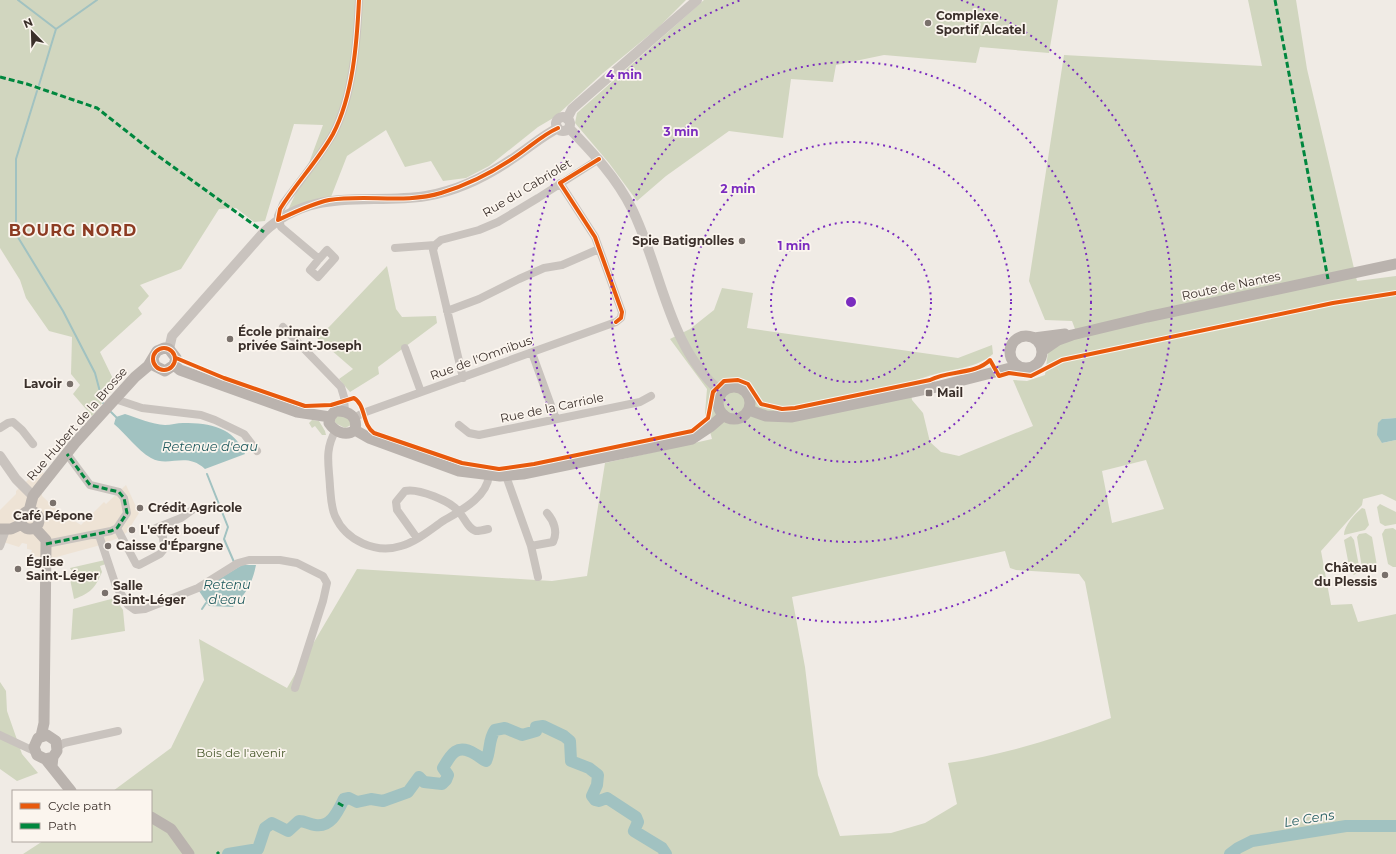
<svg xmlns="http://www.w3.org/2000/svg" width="1396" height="854" font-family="Montserrat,sans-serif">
<rect width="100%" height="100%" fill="#f0ebe5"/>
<!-- green -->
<path fill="#d1d6bf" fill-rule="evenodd" d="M0 0H686L659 27 603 73 555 117 538 127 489 166 466 178 443 181 431 161 405 167 386 130 347 156 331 197 288 210 306 171 323 125 294 124 265 221 254 222 236 208 219 209 181 269 140 285 149 296 138 308 142 314 100 352 116 385 92 416 73 394 80 385 71 374 72 337 49 331 26 298 20 280 0 248Z
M704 0H1058L1049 53 980 47 976 63 884 55 836 65 833 82 791 79 783 138 729 131 666 176 637 201 609 163 575 123 577 113Z
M1248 0H1296L1307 69 1357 281 1396 276V418L1382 419V443L1396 440V501L1382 494 1363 499 1362 505 1321 551 1331 605 1352 604 1358 622 1396 614V854H23L43 841H151V791H113L171 748 204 680 199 639 287 688 357 569 552 581 587 576 605 463 712 439 705 413 707 389 670 339 690 329 714 310 722 288 753 293 747 328 958 358 992 345 993 354C976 368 957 368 936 374 927 376 918 380 909 382L912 400 923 413 930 442 941 452 959 456 1033 426 1013 380 1027 381 1045 375 1048 352 1062 343 1078 337 1072 321 1045 320 1029 281 1064 55 1262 66ZM1146 460 1164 509 1112 523 1102 471ZM1005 551 1010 568 1016 570 1079 574 1085 582 1111 718C1057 738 1005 755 948 763L957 804 925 823 891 833 840 836 818 775 805 667 792 597Z
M387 266 396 309 402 317 436 316 437 323 378 367 379 374 350 392 339 379 353 369 316 337 329 327Z
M337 415 349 417 351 425 345 428 337 424 334 421Z
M312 420 319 421 325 431 326 435H322L315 426 312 428 309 423Z
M1380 504 1396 512V524L1385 526 1380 523 1377 507Z
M1362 508 1365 509 1369 525 1365 530 1344 535C1344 525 1355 514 1362 508Z
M1393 528 1396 530V567H1393L1388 564 1382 534 1385 529Z
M1366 533 1372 537 1377 566 1372 571 1366 572 1362 568 1357 537 1359 534Z
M1351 536 1354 540 1360 571 1354 575 1350 571 1344 540Z
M105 560 106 564 100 566 102 572C95 588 91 593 74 599L69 574 73 573 70 568Z
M115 598 123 610 125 631 71 640 73 609Z
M0 682 6 691 7 711 22 754 38 773 17 781 0 769Z"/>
<!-- plaza -->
<path fill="#eee3d5" d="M42 472 52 479 42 493V496L58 511 81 525 104 502 106 504 126 485 139 513 127 532 121 537 97 546 53 558 30 556 32 550 27 549V544L22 543 19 547 0 541V510L16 494V491L29 479 34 481Z"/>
<!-- water -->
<path fill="#a1c2c1" d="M125 414C137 418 152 424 165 425 171 425 177 423 183 423 211 423 233 427 245 454L205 469C186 451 169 468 151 458 137 450 126 434 114 424L116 417Z
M1396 418V440L1382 443 1377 435 1378 423 1382 419Z
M242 565H256C252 584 247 592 233 607L209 606 199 591Z"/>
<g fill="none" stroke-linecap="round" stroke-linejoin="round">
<!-- stream -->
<path stroke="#a1c2c1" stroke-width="2" d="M18 0 56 29
M39 85 56 29 97 0
M37 91 16 159V234L63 311 95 373 103 403
M111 412 116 417
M207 474 228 527 224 539 234 562
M202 609 206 603"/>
<!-- river -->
<path stroke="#a1c2c1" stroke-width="12" d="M228 854 258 849 265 828 272 823 288 831 299 821C305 821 309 824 315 825 331 828 338 811 344 799L349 798 357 802 371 799 383 801 408 792 419 777 424 782 442 784 446 780 448 775 443 768C451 754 457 743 475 754 479 756 482 759 486 761 491 750 488 740 495 730L505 728 522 735 536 731V727L543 726 564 736 570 741 571 761 589 768 598 775 597 785 592 796 595 800 599 801 607 798 636 817 638 822 634 831 662 848 666 854
M1230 854 1238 848 1252 841 1346 826H1396"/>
<!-- minor -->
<path stroke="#c9c3be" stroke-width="8" d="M435 245 433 250 463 378
M395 248 435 245 441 240 479 230 498 222 538 198 599 159
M319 259 327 250 335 258 318 277 310 270 319 259 281 227 278 216 283 204C300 181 319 158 333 134 353 96 357 42 359 0
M447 311 479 299 519 279 544 268 562 265 599 249
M283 327 341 387 344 397 345 412
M405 348 421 392
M532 353 556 419
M115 399 142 408 201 415 215 420 244 434 257 451
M354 418 363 413 616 322 621 318 622 312 595 237 560 183
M459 425 469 433 479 435 640 402 651 396
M0 428 8 423 13 422 22 430 33 444
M336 430C324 450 329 465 330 487 331 497 331 507 335 516 346 541 376 554 401 546 416 542 430 530 443 521 460 511 487 498 489 475
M506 476 531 546 538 577
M117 528 136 564 139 565 160 554 164 549 163 537 156 528 181 518 195 508
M99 535 116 586 128 605 135 610 145 609 198 588 238 563 249 560H280L297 563 323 576 327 583 323 601 295 688
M417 538 397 510 396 502 405 491C418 488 451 501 459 512 464 517 468 529 476 531 479 531 484 530 488 529
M46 544 111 531 117 528 127 513 124 498 119 492 90 485 67 454
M0 546 6 530
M531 546 553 542C558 532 554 521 547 513
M0 735 34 751
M58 747 64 743 118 731"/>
<!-- tertiary -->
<path stroke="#c9c3be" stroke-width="10" d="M556 124a7 7 0 1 1 14 0a7 7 0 1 1-14 0Z
M567 119 572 109 697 0
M569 128C593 153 616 177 632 209 662 270 667 346 722 393
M169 349 172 336 264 232C312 186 368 205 426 196 457 191 489 175 515 157 530 147 542 136 558 128
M0 456 16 479 33 496"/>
<!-- secondary -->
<path stroke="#bab3ae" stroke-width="11" d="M1010 352a16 16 0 1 1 32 0a16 16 0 1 1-32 0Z
M1034 338 1065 334
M1042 351 1058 340 1072 335 1147 317 1396 264
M174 365 180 370 297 412 330 417
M718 403a16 16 0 1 1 32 0a16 16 0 1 1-32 0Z
M749 410 766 416 791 417 936 387 1018 366
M335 411C349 410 358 417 355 430 346 437 335 432 329 423L330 417Z
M355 430 369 438 459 471 500 476 523 474 692 439 710 427 724 415
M21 520a9 9 0 1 1 18 0a9 9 0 1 1-18 0Z
M29 511 33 496 75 443 135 377 148 366 157 351 164 348 169 349 176 358 174 365 165 371 155 366 153 359
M35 528 46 540V544L44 723 41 736
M0 529H11L22 524
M47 761 71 791
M52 766 53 757 57 751 56 741 47 735 38 738 34 747 37 755 45 759 53 757
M151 817 171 829 189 854"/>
<!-- quiet -->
<path stroke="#00873e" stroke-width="3" stroke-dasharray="6 3" stroke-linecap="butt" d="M1275 0 1328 279
M0 77 27 84 97 108 158 156 264 232
M46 544 111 531 117 528 127 513 124 498 119 492 90 485 67 454
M338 803 345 807
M217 852 219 854"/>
<!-- cycleway casing -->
<g stroke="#fbf5ee" stroke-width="6">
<path id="cycleway" d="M359 0C357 42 353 96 333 134 318 161 296 183 280 209L278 220C295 212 311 204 329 200 366 194 405 204 441 193 467 185 493 172 515 157 530 147 542 135 558 128
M599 159 560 183 595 237 622 312 621 318 616 322
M153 359a11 11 0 1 1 22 0a11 11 0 1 1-22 0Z
M176 358 224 378 305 406 331 405 354 398C366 405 362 425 374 433L462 463 499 469 534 464 692 431 708 418 713 392 724 381 738 380 748 384 761 404 782 409 795 408 930 380C948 370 975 375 990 360L999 376 1009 373 1031 376 1062 360 1333 303 1396 293"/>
</g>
<!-- cycleway -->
<use href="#cycleway" stroke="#e8590c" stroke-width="4"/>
</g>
<!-- distance rings -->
<g fill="none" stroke="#7b2cbf" stroke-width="2" stroke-dasharray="2 4">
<circle cx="851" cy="302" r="80"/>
<circle cx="851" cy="302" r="160"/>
<circle cx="851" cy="302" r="240"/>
<path d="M961 0A321 321 0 1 1 741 0"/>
</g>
<!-- markers -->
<g fill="#7a716c" stroke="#fbf5ee" stroke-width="1.5">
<circle cx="928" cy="23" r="4"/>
<circle cx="742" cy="241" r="4"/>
<circle cx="230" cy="339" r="4"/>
<circle cx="70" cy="384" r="4"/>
<rect x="925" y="389" width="8" height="8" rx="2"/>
<circle cx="53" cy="503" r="4"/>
<circle cx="140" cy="508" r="4"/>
<circle cx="132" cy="530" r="4"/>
<circle cx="108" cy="546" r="4"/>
<circle cx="18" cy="569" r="4"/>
<circle cx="1385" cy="575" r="4"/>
<circle cx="105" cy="593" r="4"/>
</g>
<g text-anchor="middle" stroke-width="3.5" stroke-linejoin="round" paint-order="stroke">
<!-- poi labels -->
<g font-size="12" font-weight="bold" fill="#3b302b" stroke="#fbf5ee" text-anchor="start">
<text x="936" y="20">Complexe<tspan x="936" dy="14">Sportif Alcatel</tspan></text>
<text x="734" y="245" text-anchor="end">Spie Batignolles</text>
<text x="238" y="336">École primaire<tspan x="238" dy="14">privée Saint-Joseph</tspan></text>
<text x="62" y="388" text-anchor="end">Lavoir</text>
<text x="937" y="397">Mail</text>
<text x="148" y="512">Crédit Agricole</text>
<text x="53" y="520" text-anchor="middle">Café Pépone</text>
<text x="140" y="534">L'effet boeuf</text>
<text x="116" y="550">Caisse d'Épargne</text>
<text x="26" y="566">Église<tspan x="26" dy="14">Saint-Léger</tspan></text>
<text x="1377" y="572" text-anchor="end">Château<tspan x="1377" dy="14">du Plessis</tspan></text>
<text x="113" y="590">Salle<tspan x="113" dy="14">Saint-Léger</tspan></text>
</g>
<!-- street labels -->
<g font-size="12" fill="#3b302b" stroke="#fbf5ee">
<text transform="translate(527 188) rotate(-31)" y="4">Rue du Cabriolet</text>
<text transform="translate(1231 286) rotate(-12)" y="4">Route de Nantes</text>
<text transform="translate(481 358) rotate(-20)" y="4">Rue de l'Omnibus</text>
<text transform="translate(552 408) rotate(-12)" y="4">Rue de la Carriole</text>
<text transform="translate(77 424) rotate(-49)" y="4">Rue Hubert de la Brosse</text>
</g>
<!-- park labels -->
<g font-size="12" fill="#4a5a2e" stroke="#fbf5ee">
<text x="241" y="757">Bois de l'avenir</text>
</g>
<!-- water labels -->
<g font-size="13" font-style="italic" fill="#1f5a5e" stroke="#fbf5ee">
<text x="210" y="451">Retenue d'eau</text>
<text x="227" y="589">Retenu<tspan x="227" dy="15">d'eau</tspan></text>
<text transform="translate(1309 818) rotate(-9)" y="5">Le Cens</text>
</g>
<!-- district labels -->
<g font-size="16" font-weight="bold" letter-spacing="1" fill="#8c3b22" stroke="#fbf5ee">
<text x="73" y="236">BOURG NORD</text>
</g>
</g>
<circle cx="851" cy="302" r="6" fill="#7b2cbf" stroke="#fbf5ee" stroke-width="2"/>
<g font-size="12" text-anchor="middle" font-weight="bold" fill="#7b2cbf" stroke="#fbf5ee" stroke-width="3.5" stroke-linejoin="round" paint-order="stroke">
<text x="624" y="79">4 min</text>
<text x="681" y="136">3 min</text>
<text x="738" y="193">2 min</text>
<text x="794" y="250">1 min</text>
</g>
<!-- legend -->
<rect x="12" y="790" width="140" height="52" fill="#fbf5ee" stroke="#aea6a0"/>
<rect x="20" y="803" width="20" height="6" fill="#e8590c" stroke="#aea6a0"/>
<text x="48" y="810" font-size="12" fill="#3b302b">Cycle path</text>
<rect x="20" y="823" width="20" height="6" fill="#00873e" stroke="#aea6a0"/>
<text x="48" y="830" font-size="12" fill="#3b302b">Path</text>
<!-- north arrow -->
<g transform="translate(32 32) rotate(337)" stroke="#fbf5ee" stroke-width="3" paint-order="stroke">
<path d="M0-3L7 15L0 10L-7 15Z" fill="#3b302b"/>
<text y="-6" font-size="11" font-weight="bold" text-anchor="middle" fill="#3b302b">N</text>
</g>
</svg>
